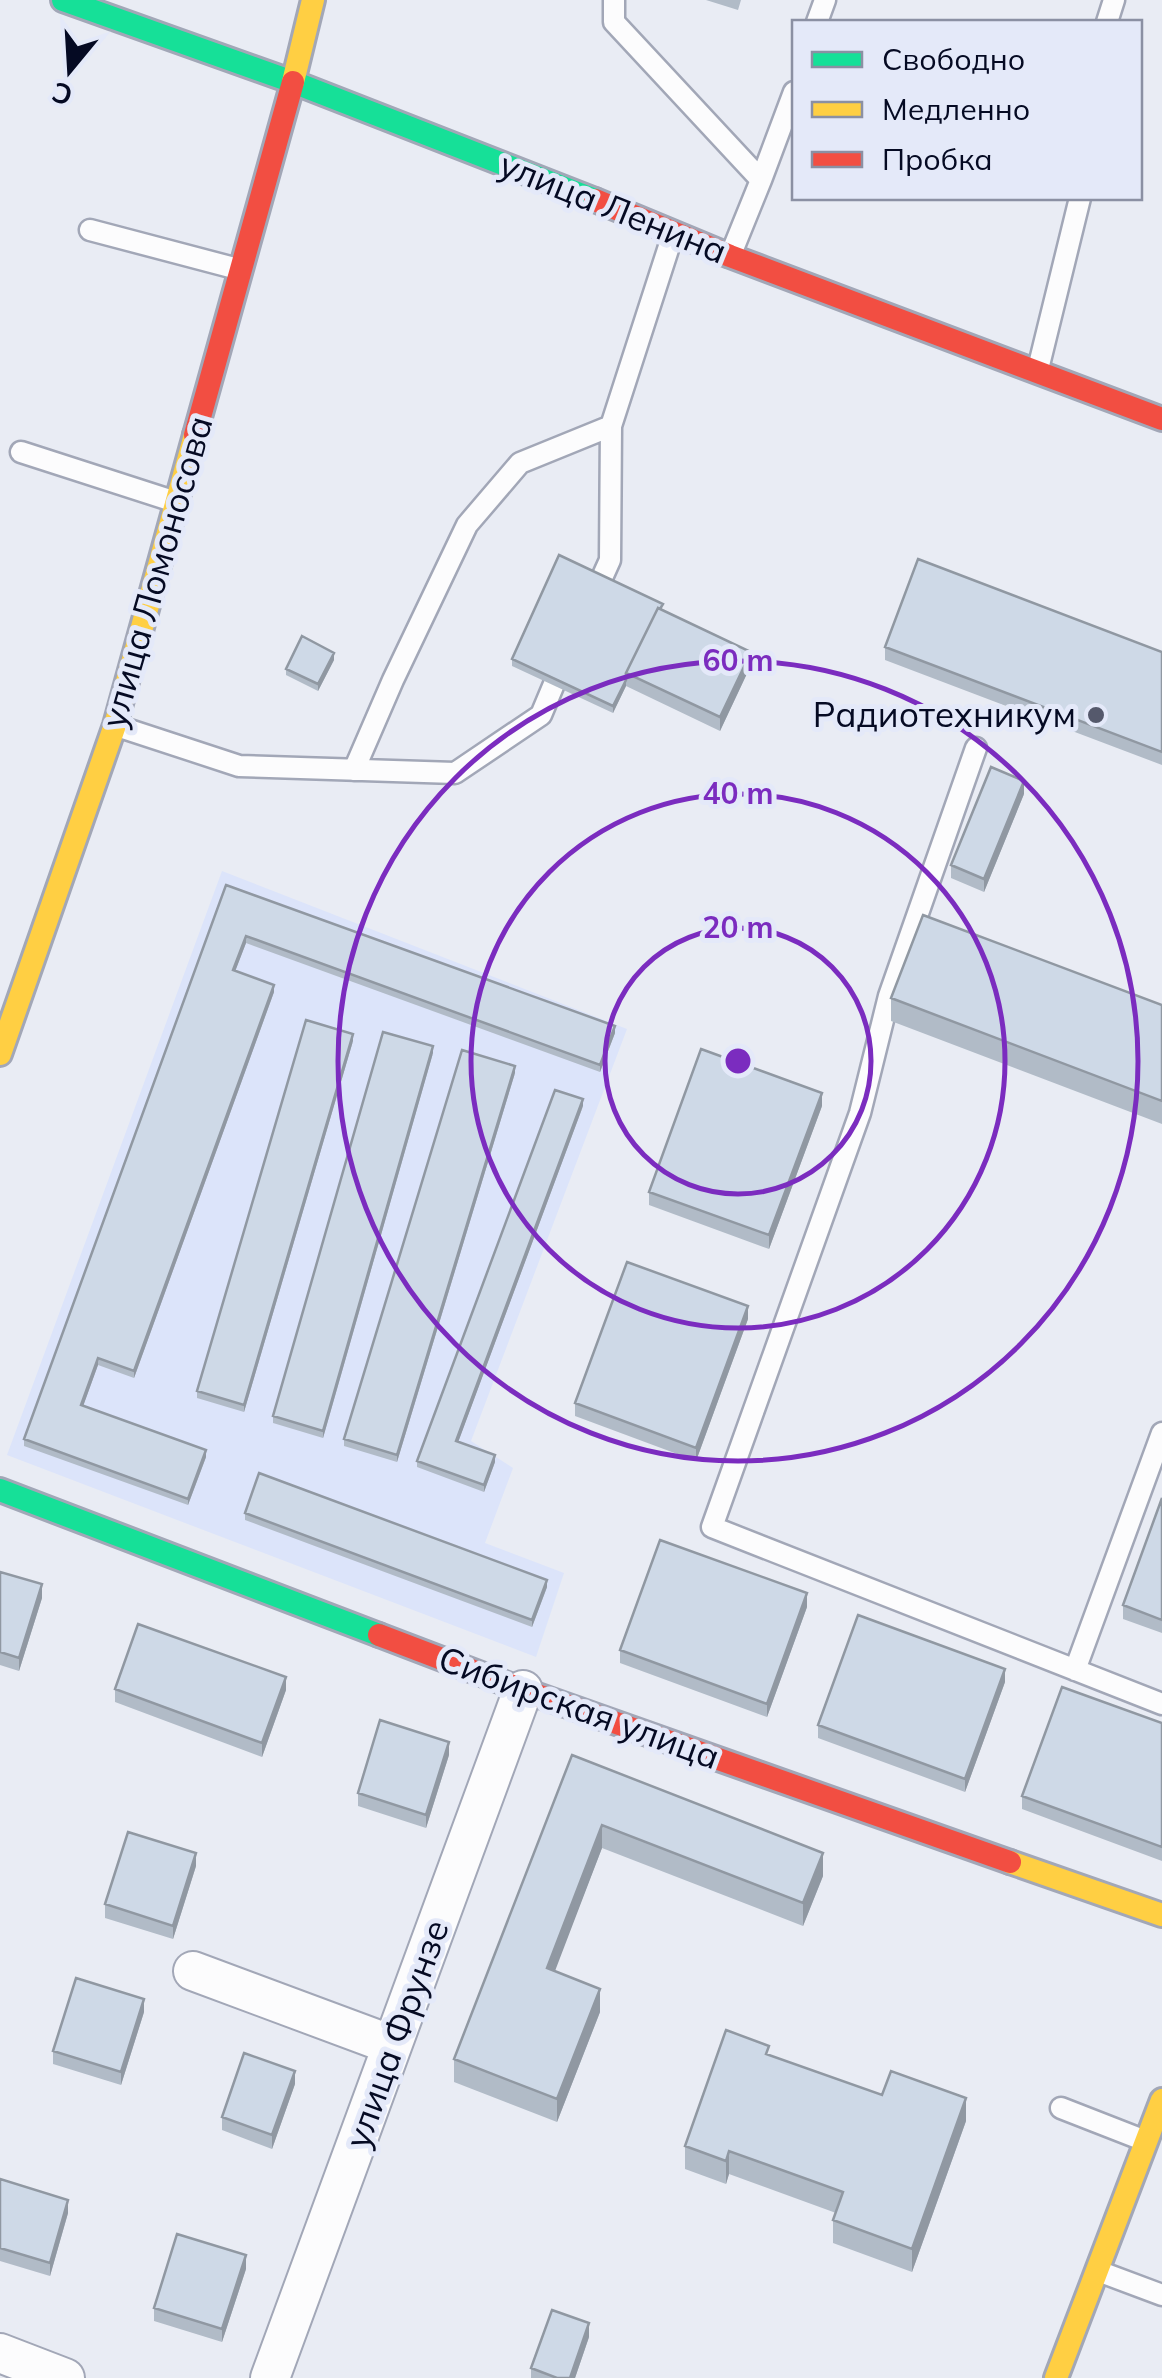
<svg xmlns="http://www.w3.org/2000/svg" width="1162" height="2378" font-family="Mulish,sans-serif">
<rect width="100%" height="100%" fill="#e9ecf4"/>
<!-- built -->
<path fill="#dce4fa" d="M222 871 627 1029 471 1441 513 1468 485 1543 564 1573 536 1657 7 1455Z"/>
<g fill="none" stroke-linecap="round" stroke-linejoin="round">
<!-- lane casing -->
<g stroke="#a2a7b7" stroke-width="25">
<path id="lane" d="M614 0V22L761 180 731 254
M817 22 825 0
M1107 22 1114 0
M761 180 794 92
M90 230 238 269
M1038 369 1080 198
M21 452 176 502
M601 580 610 560 611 426 673 234
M117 726 239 766 455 773 541 715 554 684
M976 748 889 996 860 1113 712 1527 1162 1704
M354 770 393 680 467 525 520 463 611 426
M1075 1670 1162 1433
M1061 2108 1143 2140
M1098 2271 1162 2295"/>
</g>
<!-- street casing -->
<g stroke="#a2a7b7" stroke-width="42">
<path id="street" d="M193 1971 392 2045
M0 2353 65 2378
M270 2378 523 1690"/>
</g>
<!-- fast casing -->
<g stroke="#a2a7b7" stroke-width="28">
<path id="fast" d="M63 0 293 82 595 200
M0 1490 379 1635"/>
</g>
<!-- slow casing -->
<g stroke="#a2a7b7" stroke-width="28">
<path id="slow" d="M293 82 313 0
M0 1054 115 725 195 435
M1010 1862 1162 1915
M1056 2378 1162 2100"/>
</g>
<!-- jam casing -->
<g stroke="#a2a7b7" stroke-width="28">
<path id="jam" d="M595 200 730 256 1162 419
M195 435 293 82
M379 1635 523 1690 1010 1862"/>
</g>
<!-- lane -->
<use href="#lane" stroke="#fcfcfd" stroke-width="20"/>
<!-- street -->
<use href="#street" stroke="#fcfcfd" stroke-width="38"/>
<!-- fast -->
<use href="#fast" stroke="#16e098" stroke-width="22"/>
<!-- slow -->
<use href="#slow" stroke="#ffcf43" stroke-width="22"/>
<!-- jam -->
<use href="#jam" stroke="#f24e42" stroke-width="22"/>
</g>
<!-- wall -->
<path fill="#b1bbc7" d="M706 0H741L738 10Z
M663 610 751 665 720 731 626 686 613 713 512 666V659Z
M885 647 1162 652V765L885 660Z
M334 660 318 691 286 675V669Z
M1024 794 984 892 951 878V865Z
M226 885 615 1033 600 1072 246 943 235 971 274 992 134 1378 98 1365 83 1406 206 1457 188 1505 24 1446V1439Z
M891 998 1162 1005V1124L891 1021Z
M353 1041 244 1412 197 1398V1391Z
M433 1053 323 1438 273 1423V1416Z
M515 1073 397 1462 344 1446V1439Z
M583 1106 458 1442 495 1462 484 1492 417 1467V1461Z
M822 1106 769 1249 649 1205V1192Z
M748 1319 696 1461 575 1416V1403Z
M1162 1498V1633L1123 1619V1605Z
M245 1513 547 1587 532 1627 245 1520Z
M0 1572 42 1598 19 1671 0 1665Z
M807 1607 767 1717 620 1663V1650Z
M1005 1682 965 1792 818 1738V1725Z
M115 1689 286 1690 262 1757 115 1702Z
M1162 1723V1861L1022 1809V1796Z
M449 1755 426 1828 358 1806V1793Z
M572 1755 823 1876 803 1926 602 1848 554 1971 600 2012 557 2122 454 2082V2059Z
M196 1866 173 1939 105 1918V1904Z
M144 2012 121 2085 53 2064V2051Z
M769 2055 882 2095 966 2121 912 2272 833 2243V2220L836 2213 729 2174 726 2184 685 2169V2146Z
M295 2084 272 2149 222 2130V2117Z
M0 2179 68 2213 50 2276 0 2261Z
M246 2269 222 2342 154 2321V2308Z
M589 2337 575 2378H531V2368Z"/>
<!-- shaded-wall -->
<path fill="#9098a2" d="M751 652V665L720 731V717Z
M334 653V660L318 691V684Z
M626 680V686L613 713V706Z
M1024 781V794L984 892V879Z
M246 936V943L233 977V970Z
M274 985V992L134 1378V1371Z
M615 1026V1033L600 1072V1065Z
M353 1034V1041L244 1412V1405Z
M433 1046V1053L323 1438V1431Z
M515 1066V1073L397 1462V1455Z
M822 1093V1106L769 1249V1235Z
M583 1099V1106L456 1448V1441Z
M748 1306V1319L696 1461V1448Z
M98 1358V1365L81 1412V1405Z
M206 1450V1457L188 1505V1499Z
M495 1455V1462L484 1492V1485Z
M547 1580V1587L532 1627V1620Z
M42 1584V1598L19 1671V1658Z
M807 1593V1607L767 1717V1704Z
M1005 1669V1682L965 1792V1779Z
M286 1677V1690L262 1757V1743Z
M449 1742V1755L426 1828V1815Z
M602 1825V1848L547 1992V1968Z
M196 1853V1866L173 1939V1926Z
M823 1853V1876L803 1926V1903Z
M600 1989V2012L557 2122V2099Z
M144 1999V2012L121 2085V2072Z
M295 2071V2084L272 2149V2135Z
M966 2098V2121L912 2272V2249Z
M729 2151V2174L726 2184V2161Z
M68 2200V2213L50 2276V2263Z
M246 2255V2269L222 2342V2329Z
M589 2323V2337L575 2378H570Z"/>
<!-- building -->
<path fill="#ced9e7" stroke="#9098a2" stroke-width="2.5" d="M559 555 663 604 660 609 658 608 626 673V680L613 706 512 659Z
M918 559 1162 652V752L885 647Z
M658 608 751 652 720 717 626 673Z
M302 636 334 653 318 684 286 669Z
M991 767 1024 781 984 879 951 865Z
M226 885 615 1026 600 1065 246 936 233 970 274 985 134 1371 98 1358 81 1405 206 1450 188 1499 24 1439Z
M923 915 1162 1005V1101L891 998Z
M306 1020 353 1034 244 1405 197 1391Z
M383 1032 433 1046 323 1431 273 1416Z
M701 1049 822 1093 769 1235 649 1192Z
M462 1050 515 1066 397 1455 344 1439Z
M555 1090 583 1099 456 1441 495 1455 484 1485 417 1461Z
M627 1262 748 1306 696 1448 575 1403Z
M259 1473 547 1580 532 1620 245 1513Z
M1162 1498V1620L1123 1605Z
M660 1540 807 1593 767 1704 620 1650Z
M0 1572 42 1584 19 1658 0 1652Z
M858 1615 1005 1669 965 1779 818 1725Z
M138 1624 286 1677 262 1743 115 1689Z
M1062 1687 1162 1723V1847L1022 1796Z
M380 1720 449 1742 426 1815 358 1793Z
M572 1755 823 1853 803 1903 602 1825 547 1968 600 1989 557 2099 454 2059Z
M128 1832 196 1853 173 1926 105 1904Z
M76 1978 144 1999 121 2072 53 2051Z
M726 2030 769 2046 766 2054 882 2095 891 2071 966 2098 912 2249 833 2220 843 2192 729 2151 726 2161 685 2146Z
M244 2053 295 2071 272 2135 222 2117Z
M0 2179 68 2200 50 2263 0 2248Z
M177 2234 246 2255 222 2329 154 2308Z
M552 2310 589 2323 570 2378H557L531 2368Z"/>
<!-- distance rings -->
<g fill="none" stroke="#7b2cbf" stroke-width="5">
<circle cx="738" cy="1061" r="133"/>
<circle cx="738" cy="1061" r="267"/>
<circle cx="738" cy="1061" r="400"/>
</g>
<!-- markers -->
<circle fill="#55596c" stroke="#e4e9f9" stroke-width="4" cx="1096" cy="715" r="10"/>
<g text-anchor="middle" stroke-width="10" stroke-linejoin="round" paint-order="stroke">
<!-- street labels -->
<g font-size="35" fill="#050a23" stroke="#e4e9f9">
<text transform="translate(613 208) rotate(22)" y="12">улица Ленина</text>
<text transform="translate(157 572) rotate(-74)" y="12">улица Ломоносова</text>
<text transform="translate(579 1708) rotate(20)" y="12">Сибирская улица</text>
<text transform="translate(397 2034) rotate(-70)" y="12">улица Фрунзе</text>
</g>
<!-- poi labels -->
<g font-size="35" fill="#050a23" stroke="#e4e9f9" text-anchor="end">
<text x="1076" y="727">Радиотехникум</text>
</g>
</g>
<circle cx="738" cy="1061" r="15" fill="#7b2cbf" stroke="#e4e9f9" stroke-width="5"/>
<g font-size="30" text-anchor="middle" font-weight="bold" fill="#7b2cbf" stroke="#e4e9f9" stroke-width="10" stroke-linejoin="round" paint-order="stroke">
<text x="738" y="671">60 m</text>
<text x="738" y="804">40 m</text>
<text x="738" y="938">20 m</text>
</g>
<!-- legend -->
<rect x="792" y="20" width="350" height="180" fill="#e4e9f9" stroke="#8b90a3" stroke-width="2.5"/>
<rect x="812" y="52" width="50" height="15" fill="#16e098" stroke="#8b90a3" stroke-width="2.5"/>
<text x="882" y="70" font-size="30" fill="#050a23">Свободно</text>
<rect x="812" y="102" width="50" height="15" fill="#ffcf43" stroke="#8b90a3" stroke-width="2.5"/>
<text x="882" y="120" font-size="30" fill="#050a23">Медленно</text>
<rect x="812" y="152" width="50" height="15" fill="#f24e42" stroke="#8b90a3" stroke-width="2.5"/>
<text x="882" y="170" font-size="30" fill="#050a23">Пробка</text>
<!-- north arrow -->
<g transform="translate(70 70) rotate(198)" stroke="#e4e9f9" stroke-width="8" paint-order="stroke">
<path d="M0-8L18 38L0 25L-18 38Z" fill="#050a23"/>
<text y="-15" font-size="28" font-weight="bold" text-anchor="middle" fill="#050a23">С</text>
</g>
</svg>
